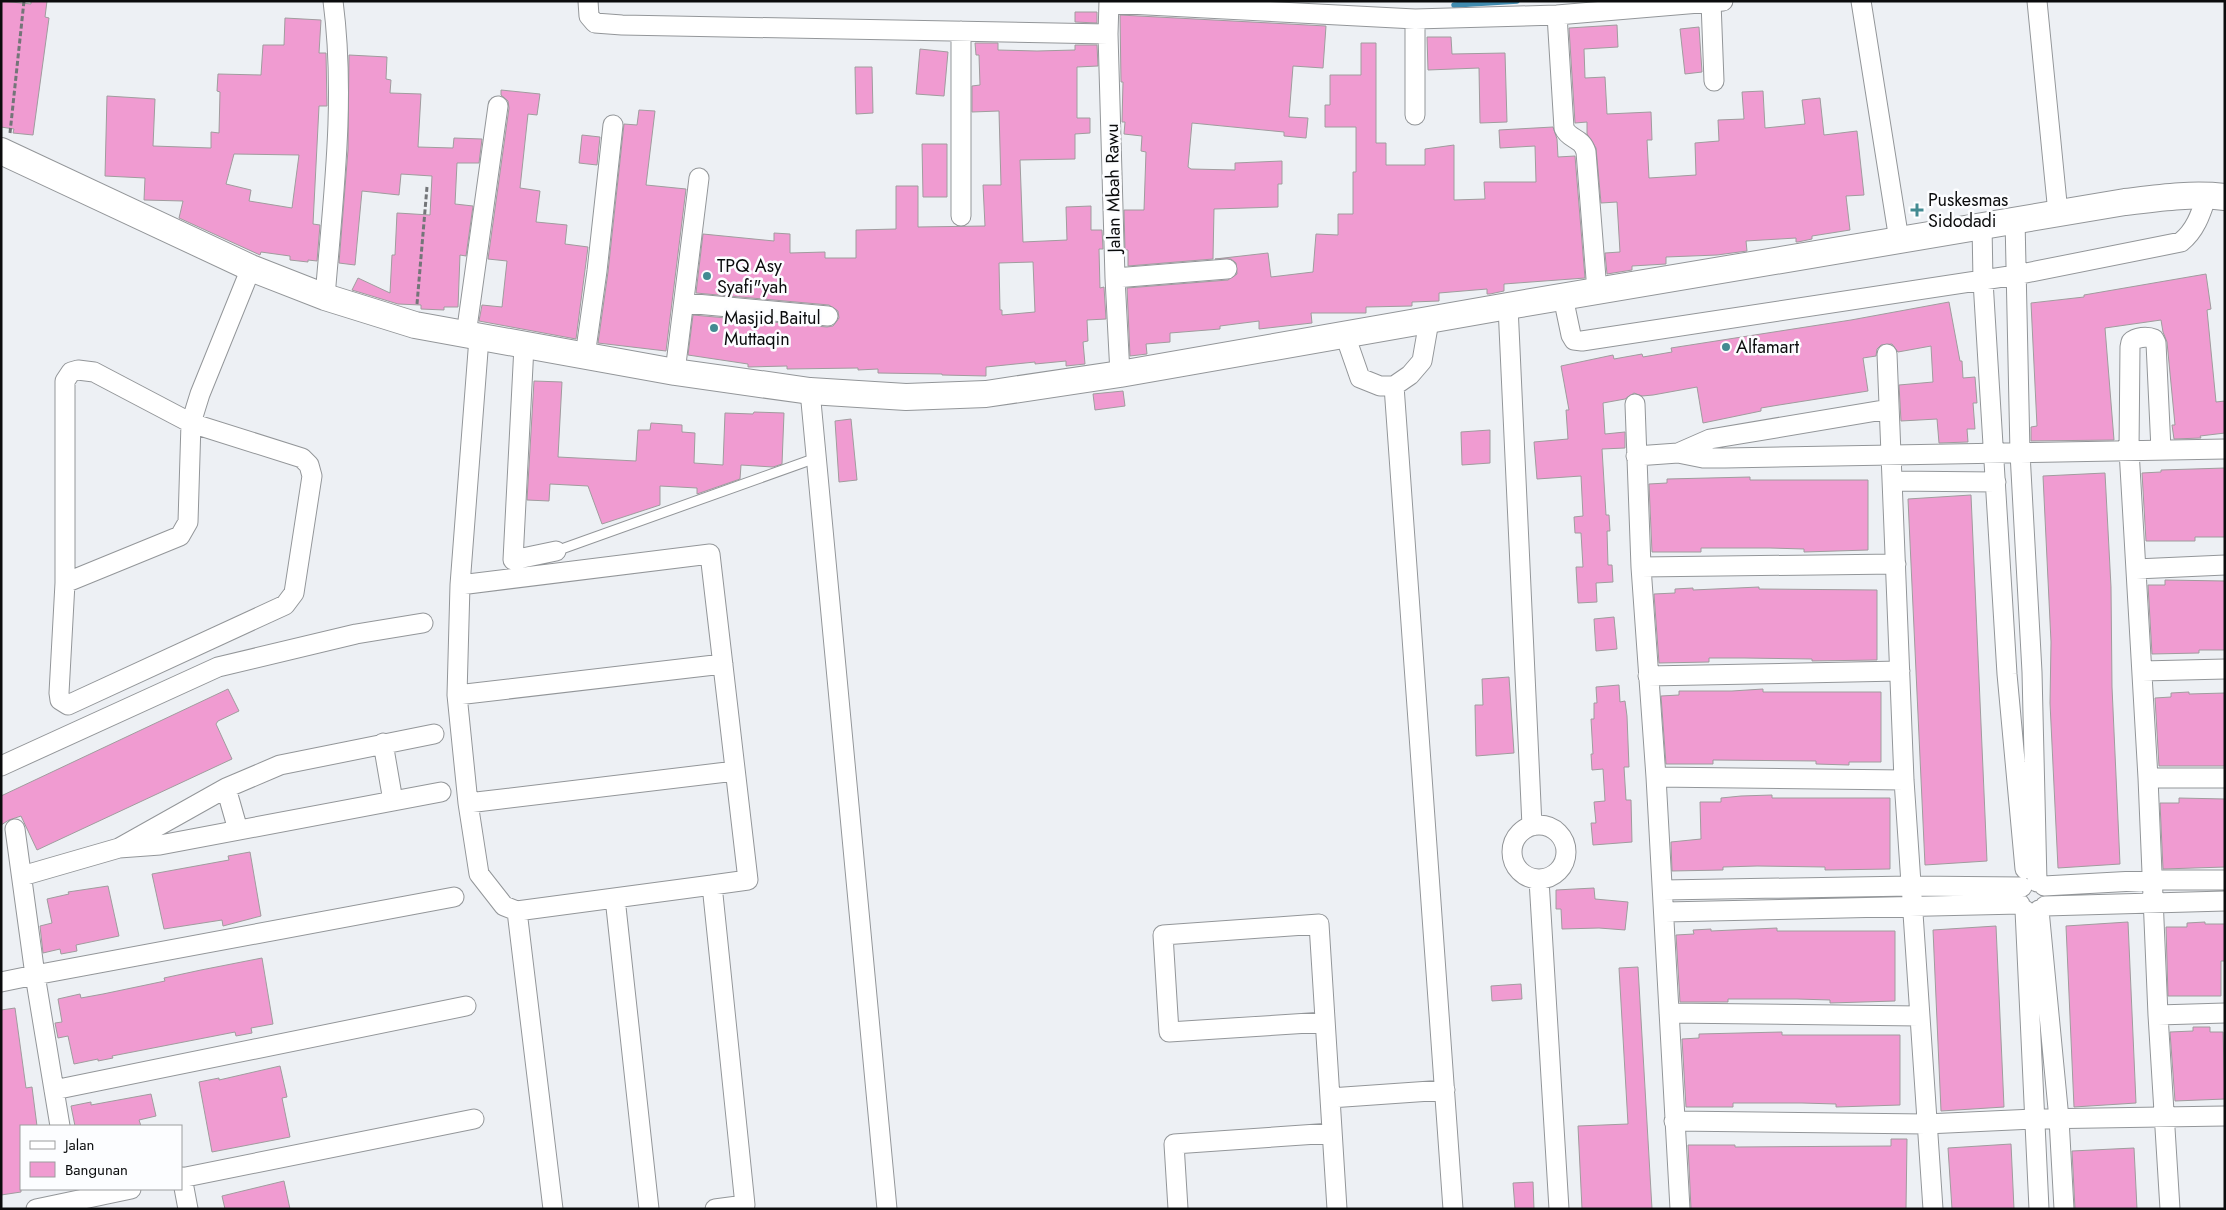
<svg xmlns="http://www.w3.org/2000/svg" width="2226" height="1210" font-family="Jost,sans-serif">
<rect width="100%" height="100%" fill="#edf0f4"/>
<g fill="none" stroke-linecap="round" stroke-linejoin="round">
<!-- stream -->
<path stroke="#408baf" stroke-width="5.5" d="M1454 5 1517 1"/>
</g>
<!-- building -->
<path fill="#f09bd1" stroke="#a09c9e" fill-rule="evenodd" d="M1 1 31 4V1H47L45 17 49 18 33 135 13 133 14 129 1 127Z
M1075 12H1097V23L1075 22Z
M1120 15 1326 26 1323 68 1293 66 1289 117 1308 118 1306 138 1284 136V132L1192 123 1188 167 1191 169 1235 170V163L1282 161V184H1278V207L1214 209 1213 259 1128 266V250H1125L1124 210H1144L1146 152 1141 151 1142 136 1124 134 1125 122H1122L1123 82H1121Z
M285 18 321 20 319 53H326L327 106H319L313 224 320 225 317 261 308 260V262L290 260V256L261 252 260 255 179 218 183 201 144 200 145 178 105 176 107 96 155 99 153 146 211 148V132L219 133 220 92 217 91 218 74 261 75 263 45H284ZM234 154 299 155 292 208 249 201 251 190 226 184Z
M1617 25 1618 47 1584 49 1585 78 1605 77 1607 114 1651 112 1652 140H1647L1649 178 1696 175 1695 143 1719 141 1718 120 1744 119 1742 92 1763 91 1765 128 1805 124 1802 100 1820 98 1824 135 1857 131 1864 195 1846 196 1850 230 1812 236V239L1798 242H1796V238L1746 241 1747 251 1717 255 1666 257V264L1632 266V270L1607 274 1605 253 1620 252 1617 202 1601 203 1596 148 1587 134V122L1575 123 1569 28Z
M1699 27 1702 72 1685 74 1680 29Z
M1427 37H1451L1452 54 1505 53 1507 122 1480 123 1479 68 1428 70Z
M975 43H998V50L1037 51 1075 50V45H1097L1098 66 1077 67V118H1090V133L1075 134V159L1020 160 1023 242 1067 240 1066 207 1091 206V230H1102L1103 249H1099L1100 288 1104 287 1106 319 1087 320 1088 341 1083 342 1085 364 1066 366V361L1035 364V362L986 367V376L942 375V374L878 373V369L858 370V368L787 369V366L748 367V364L688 355 693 315 827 327 833 326 839 318 838 311 829 305 696 293 703 234 774 241V233L790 234V253L825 252V258H856V230L896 229V186H918V227L985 226 983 185H1001L999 111 972 112V86L980 85 979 55H976ZM1033 262 1035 312 1002 315V310H1000L999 263Z
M1361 43H1376V143H1386V165H1425V149L1454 145V200L1485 199 1484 182H1536L1535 146 1500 148 1499 130 1553 127 1557 139 1558 157 1575 156 1585 278 1504 284V291L1490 294H1487V289L1439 293V301L1412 302V306L1366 307V313H1311L1312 323 1259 329V321L1220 326V329L1170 333V342L1146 344 1147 354 1130 356 1127 288 1228 280 1237 274 1236 263 1231 259H1215L1268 253 1271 277 1313 272 1316 234 1338 235V214H1353V172H1356V127H1325V105H1330V75H1361Z
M920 49 948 52 944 96 916 94Z
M349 55 387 57 386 79 391 80 390 93 421 94 418 147 453 148 454 138 482 139 479 163H457L455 204 473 206 466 256 460 255 458 307H444V310L421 309V305L398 304 352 290 358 278 390 293 392 255H395L397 213 430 215 432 176 401 174 399 195 362 191 355 265 339 263 348 150Z
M855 67H872L873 113 856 114Z
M501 90 540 94 537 115 528 114 520 188 540 191 536 222 567 225 565 244 588 247 576 339 479 321 482 305 502 307 507 261 488 259 509 108 508 101 501 95Z
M639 110 655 111 646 185 686 189 666 351 598 343 608 272 624 124 637 125Z
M582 135 600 137 597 165 579 163Z
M922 144H947V197H923Z
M2206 274 2211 309 2207 310 2216 402 2225 401V433L2200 436 2201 438 2174 439 2172 425H2175L2167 342 2163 332 2161 320 2105 328 2114 440 2031 441V427L2037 426 2031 303 2084 297V295Z
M1949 302 1960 361H1962L1963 378 1975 377 1977 403H1973L1975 429H1967L1968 442 1939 443 1937 419 1901 421 1899 385 1933 382 1931 346 1898 352 1892 344 1881 345 1877 349 1876 356 1863 358 1868 391 1779 405 1761 408V411L1703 423 1697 387 1653 395 1642 396 1634 393 1625 399 1603 403 1605 434 1625 432V448L1602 449 1606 515H1609L1610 531H1607L1608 565H1612L1613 582 1596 583 1597 602 1578 603 1576 567H1583L1581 533H1575L1574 517 1583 516 1581 476 1537 479 1534 442 1568 439 1566 410H1569L1561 366 1613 355 1614 359 1642 354 1643 357 1672 352 1671 348 1851 320Z
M534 381 562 382 558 457 636 461 638 430H650L651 423 682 425V432L695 433 694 463 723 465 725 413 753 414 754 412 784 413 782 464 773 467 741 465 740 479 697 494V488L660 486V505L602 524 588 486 550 484 549 501 527 500Z
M1123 391 1125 406 1095 410 1093 394Z
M851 419 857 480 839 482 835 421Z
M1490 430V463L1462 465 1461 432Z
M2225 468V537H2195V541H2146L2142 473 2161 472V470Z
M2105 473 2111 587 2112 687 2120 864 2058 868 2050 703 2051 642 2043 476Z
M1750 477V480H1868V550L1804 552V549L1770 548H1701V552H1652L1649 484 1667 483V479Z
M1971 495 1987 861 1925 865 1908 499Z
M2165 580 2225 581V650H2199V653L2152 654 2148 585H2165Z
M1759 587V589L1877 590V660L1812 661V659L1744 658H1709V662L1659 663 1654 594 1675 593V589L1693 588V590Z
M1614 617 1617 649 1596 651 1594 619Z
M1509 677 1514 753 1476 756 1475 705H1483L1482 679Z
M1619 685 1620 702 1625 701 1627 716 1629 767H1624L1626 800H1631L1632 842 1593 845 1591 823H1596L1594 802 1605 801 1603 769 1592 770 1591 754H1593L1591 719H1594V703H1597L1596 687Z
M228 689 239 711 218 721 216 724 232 759 37 850 21 816 9 820 1 825V796Z
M1763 689V692H1881V762H1849V765L1816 764V761L1713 760V764H1666L1661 696 1679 695V691H1732Z
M2189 692V694L2225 693V766H2159L2155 698 2171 697V693Z
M1772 795V798H1890V869L1825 870V867L1757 866 1723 867V870L1672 871 1671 842 1701 839 1700 802H1721V798L1741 796Z
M2179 798 2225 799V867L2163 869 2160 803H2179Z
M250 852 261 916 223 926 222 920 164 929 152 874 229 860 228 856Z
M108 886 119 936 76 945 77 951 61 954 60 949 43 953 40 926 52 923 47 899 69 894 68 892Z
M1594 888 1595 899 1628 902 1625 930 1599 928 1562 929 1561 909H1556V890Z
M2128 922 2136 1103 2074 1107 2066 926Z
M2205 922V924H2225V961H2221V996H2168L2166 927H2187V923Z
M1996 926 2004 1107 1941 1111 1933 930Z
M1777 928V931H1895V1001L1830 1003V1000L1797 999H1728V1002H1680L1676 935 1694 934 1693 930 1711 929V931Z
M262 958 273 1024 251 1028 252 1033 236 1036 235 1032 112 1056 113 1058 98 1061V1059L74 1064 68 1036 58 1038 55 1023 62 1022 58 999 80 994 81 998 103 994 165 981 164 978 201 970Z
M1638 967 1652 1209H1582L1578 1126 1628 1124 1619 968Z
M1521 984 1522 999 1492 1001 1491 986Z
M15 1008 26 1088 32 1087 37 1126H21V1192L1 1195V1010Z
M2193 1027H2210V1032H2223L2225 1099 2175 1101 2170 1032 2193 1031Z
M1782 1032V1035H1900V1105L1836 1107V1104L1802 1103H1733V1107H1686L1682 1039 1699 1038V1034Z
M280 1066 287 1097 282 1098 290 1137 212 1152 199 1082 219 1078V1080Z
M151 1094 156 1116 139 1120 141 1126H75L71 1106 91 1102V1105Z
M1891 1139H1907L1906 1209H1691L1688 1145H1735V1147L1891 1146Z
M2011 1144 2014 1209H1952L1948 1148Z
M2134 1148 2137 1209H2075L2072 1151Z
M284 1181 290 1209H225L222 1196Z
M1533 1182 1534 1209H1515L1513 1183Z"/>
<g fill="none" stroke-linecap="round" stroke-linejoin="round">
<!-- lane casing -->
<g stroke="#939699" stroke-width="11">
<path id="lane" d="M556 551 816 458"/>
</g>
<!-- street casing -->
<g stroke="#939699" stroke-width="21">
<path id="street" d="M588 1 589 16 595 23 622 25 1108 34
M1109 1 1108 34 1115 278 1120 374
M1861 1 1899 240
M2037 1 2058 213
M1711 2 1714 81
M1109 3 1415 19 1557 15 1723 1
M1557 15 1564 128C1569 140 1582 137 1586 152L1597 291
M1415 19V115
M961 31V216
M2015 219 2020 453 2032 672 2037 882
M1982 225 1983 281 2007 674 2025 869
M1115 278 1227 269
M325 297C333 198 346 100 333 1
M1563 297 1571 335 1574 340 1582 341 2016 275 2181 242C2196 230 2201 213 2207 195
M685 303 828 316
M1508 306 1532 826
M466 335 498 106
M1345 335 1360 378 1380 386H1394L1410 375 1422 361 1429 321
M479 338 460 585 457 695 468 803 479 874 504 906 517 911 553 1209
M524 346 513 560 556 551
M1887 354 1904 780 1933 1209
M585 356 597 271 613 125
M78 370 94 372 191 423 302 458 309 465 312 476 294 593 285 605 68 705 60 700 59 693 65 583V381L71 372Z
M675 372 699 178
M1394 386 1453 1209
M810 391 887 1209
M1635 404 1641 567 1656 777 1680 1209
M2161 450 2156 343 2154 339C2147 336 2136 337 2131 342L2130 347 2129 450 2148 778 2158 1015 2170 1209
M1678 453 1710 439 1889 409
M1636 456 1678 453 1703 458H1725L2225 449
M1893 481 1996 482
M1641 567 1896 564
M2136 569 2225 565
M65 583 180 536 188 522 191 423 200 394 251 268
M460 585 710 554 748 880 712 885 745 1205 715 1209
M2142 671 2225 669
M1648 676 1900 671
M457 695 723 664
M383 743 393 801
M1 766 218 667 356 634 423 623
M1656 777 1904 780
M2148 778H2225
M226 788 280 765 434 734
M468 803 735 771
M1512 852a27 27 0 1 1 54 0a27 27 0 1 1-54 0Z
M119 848 160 845 441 792
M22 876 119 848 226 788 238 830
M1539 880 1559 1209
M2044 886 2153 880H2225
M1663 890 1911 886 2022 887
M615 898 649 1209
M2045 906 2225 901
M2025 910 2039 1209
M2039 910 2059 1119 2064 1209
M517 911 712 885
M1665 912 2020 904
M1 982 35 975 15 829
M1669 1013 1919 1016
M2158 1015 2225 1013
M1325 1022 1169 1032 1163 935 1319 924 1337 1209
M54 1090 466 1006
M1330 1098 1445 1090
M1674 1121 1926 1124 2034 1119 2225 1116
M60 1126 35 975 454 897
M182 1177 188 1209
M181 1178 474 1119
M36 1209 131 1189
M1178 1209 1174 1144 1332 1133"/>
</g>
<!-- secondary casing -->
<g stroke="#939699" stroke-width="28">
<path id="secondary" d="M1 151 251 268 325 297 415 325 675 372 810 391 906 397 986 394 1120 374 1508 306 2125 202C2158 198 2191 193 2225 197"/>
</g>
<!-- path -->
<path stroke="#737578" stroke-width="3" stroke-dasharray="5 2.5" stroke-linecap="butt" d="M10 133 24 1
M417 304 427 187"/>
<!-- lane -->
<use href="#lane" stroke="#fff" stroke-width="9"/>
<!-- street -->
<use href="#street" stroke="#fff" stroke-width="19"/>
<!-- secondary -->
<use href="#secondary" stroke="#fff" stroke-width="26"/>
</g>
<!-- markers -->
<g fill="#438b92" stroke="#fcfdff" stroke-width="2">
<path d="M1914.5 202.5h5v5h5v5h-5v5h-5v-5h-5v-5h5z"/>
<circle cx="707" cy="276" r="5"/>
<circle cx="714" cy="328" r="5"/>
<circle cx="1726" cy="347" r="5"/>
</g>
<g text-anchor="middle" stroke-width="5" stroke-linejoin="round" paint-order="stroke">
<!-- street labels -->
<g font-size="18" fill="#0b0c0d" stroke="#fcfdff">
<text transform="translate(1113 188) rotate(-91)" y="6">Jalan Mbah Rawu</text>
</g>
<!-- poi labels -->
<g font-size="18" fill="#0b0c0d" stroke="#fcfdff" text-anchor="start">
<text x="1928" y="206">Puskesmas<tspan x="1928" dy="21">Sidodadi</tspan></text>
<text x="717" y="272">TPQ Asy<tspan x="717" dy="21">Syafi"yah</tspan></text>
<text x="724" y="324">Masjid Baitul<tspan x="724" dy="21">Muttaqin</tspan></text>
<text x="1736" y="353">Alfamart</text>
</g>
</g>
<!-- border -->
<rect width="2226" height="1210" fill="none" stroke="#0b0c0d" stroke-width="5"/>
<!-- legend -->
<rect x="20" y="1125" width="162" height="65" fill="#fcfdff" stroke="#9c9d9e"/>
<rect x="30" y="1141" width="25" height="8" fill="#ffffff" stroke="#9c9d9e"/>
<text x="65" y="1150" font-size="15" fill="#0b0c0d">Jalan</text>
<rect x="30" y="1162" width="25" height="15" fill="#f09bd1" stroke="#9c9d9e"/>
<text x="65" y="1175" font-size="15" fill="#0b0c0d">Bangunan</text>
</svg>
